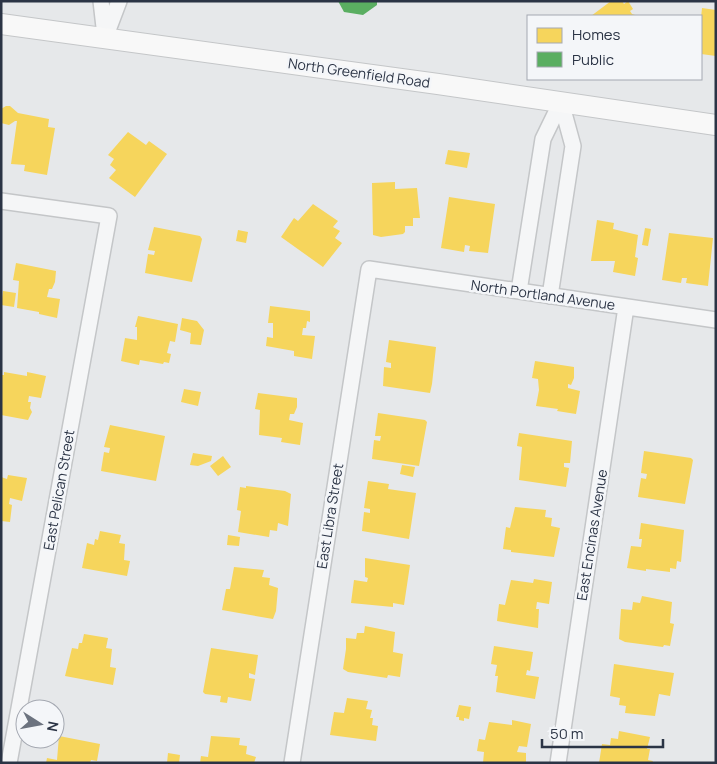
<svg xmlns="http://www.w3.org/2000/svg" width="717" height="764" font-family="Manrope,sans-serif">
<rect width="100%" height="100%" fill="#e6e8ea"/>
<!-- homes -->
<path fill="#f6d55c" d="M611 1H622L624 4 628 1 633 9 630 11 632 14 638 16H591Z
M702 8 716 10V56L701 54V18Z
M6 106H10L18 113 49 119 48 127 55 128 47 175 24 171 25 165 11 164 17 121H15L9 125 1 123V109Z
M128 132 146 145 149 141 167 154 135 197 109 178 116 170 110 165 114 159 108 155Z
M448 150 470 153 467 168 445 164Z
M395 182V189L417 188 420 218H413V226H405V232L403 234 381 237 373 235 372 183Z
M449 197 495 204 488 253 469 251 470 246 465 245 464 252 441 248Z
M313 204 338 221 333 227 340 231 335 238 342 243 323 267 281 237 294 218 298 221Z
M597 220 614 223 613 229 638 235 635 257 638 258 635 276 613 272 615 261H591Z
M154 227 200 236 202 239 192 282 145 273 148 254 154 255 155 251 148 250Z
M645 228 651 229 648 246 642 245Z
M238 230 248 232 246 243 236 241Z
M669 233 713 238 708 286 686 283 687 278H682L681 283 662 280Z
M16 263 56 271 55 282 52 289H49L47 297 60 299 57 318 39 314V312L17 308 19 281 13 280Z
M3 291 16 293 14 307 1 305Z
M270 306 310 311V322L307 321 306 328H303L302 335 315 336 312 359 294 356V351L266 346 267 337 273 338V323H268Z
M138 316 178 324 175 342 170 341 167 353 171 354 169 363 164 362 163 364 140 360 139 365 121 361 125 338 137 340V327H135Z
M182 318 197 321 204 330 201 345 190 344 191 333 180 330Z
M389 340 436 347 432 384 430 393 383 386 384 367 391 368V363L386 362Z
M535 361 574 367V378L571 385 568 384V388L580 391 576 414 557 411 558 409 536 406 539 390 538 379 532 378Z
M4 372 27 376V372L46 376 41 398 29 396 28 402H31L30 408 32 412 28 420 1 415V375H4Z
M184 389 201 392 198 406 181 402Z
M258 393 297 398V407L294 414H290L289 420 303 423 300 445 281 442 282 438 259 435 260 410 255 409Z
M378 413 425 420 427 422 419 466 372 459 374 440 380 441 381 436H375Z
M110 425 165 436 156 481 101 471 104 452 109 453 110 448 104 447Z
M519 433 572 441 570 463H564V467L569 468 566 487 519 480 522 447 517 446Z
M644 451 691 458 693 460 685 504 638 497 641 478 646 479 647 474 641 473Z
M193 453 212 456 211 461 198 466 190 465Z
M223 456 231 467 218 476 210 466Z
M402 465 415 467 413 477 400 474Z
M8 475 27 478 22 501 10 498 9 504 12 505 10 522 1 521V477L7 479Z
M368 481 389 484 388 489 416 493 409 539 362 531 364 512 370 513V509L364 508Z
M246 486 285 491 291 494 288 526 278 523 277 531 270 530 269 537 238 532 241 511 237 510 240 487 246 488Z
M515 507 546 510 545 517 552 518 551 526 560 528 554 557 511 552V550L503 549 506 527 510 528Z
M641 523 684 530 681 562 677 561 676 569 670 568V572L646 569V571L627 568 631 546 641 547 642 539H639Z
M100 531 121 535 119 543 125 544 124 560 130 561 127 576 82 568 87 543 94 545 95 539 98 540Z
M228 535 240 537 239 546 227 545Z
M365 558 410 565 404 605 393 603V607L351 603 354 580 367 582 368 578 365 577Z
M234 567 264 570 262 577 270 578 269 585 278 588 276 611 273 619 222 610 226 589H230Z
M534 579 552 582 549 604 537 602 536 609H539L538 628 497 621 499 604 505 605 511 580 533 583Z
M642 596 672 602 670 623 674 624 670 646 664 645 663 647 625 642 619 639 621 609 632 610 633 602 640 603Z
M365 626 395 632 393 652 403 654 400 677 388 675 387 678 348 672 343 669 346 649V638L356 639 357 633H364Z
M84 634 108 638 106 648 112 649 110 667 116 668 113 685 65 676 72 648 78 649 79 643H82Z
M494 646 533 652 530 671 527 670 526 675 539 677 535 699 496 692 498 676H495L497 665 491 664Z
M211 648 258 655 255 675 249 673V678L255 679 251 701 228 697 227 703 220 702 221 696 205 694 203 692Z
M614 664 674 673 670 696 659 694 655 716 625 713 626 706 619 705 620 698 610 696Z
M347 698 368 701 366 709 372 710 370 718H373L372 725 378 726 376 741 330 735 334 712 344 713Z
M459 705 471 707 469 719 464 718V721L459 720V717H456Z
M512 720 531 724 527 747 519 746 517 752 526 753V763H483L484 752 477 751 479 739 485 740 489 722 512 725Z
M619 731 650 737 647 749H650L648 760 653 761 652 763H599L602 744 610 745 611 738 618 739Z
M59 736 100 744 97 761 91 760 90 763H46L47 758 57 760Z
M211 736 240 738 239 745 247 746 246 754 256 757 254 763H200L201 756 208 757Z
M168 753 180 755 179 763H167Z"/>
<!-- public -->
<path fill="#5aae61" d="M338 1H377V5L363 15 344 12Z"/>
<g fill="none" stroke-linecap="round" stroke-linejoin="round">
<!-- street casing -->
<g stroke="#c4c6c8" stroke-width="18">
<path id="street" d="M101 1 105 36
M105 38 119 1
M1 201 109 216 9 763
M519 291 543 139 561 102
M550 296 573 146 561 102
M292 763 369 269 716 320
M558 763 626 307"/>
</g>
<!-- secondary casing -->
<g stroke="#c4c6c8" stroke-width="22">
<path id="secondary" d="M1 24 438 84 716 125"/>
</g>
<!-- street -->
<use href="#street" stroke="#f5f6f7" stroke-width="15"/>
<!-- secondary -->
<use href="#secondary" stroke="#f8f8f8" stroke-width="20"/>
</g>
<g text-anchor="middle" stroke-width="5" stroke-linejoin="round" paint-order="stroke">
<!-- street labels -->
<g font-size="14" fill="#2b3445" stroke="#f4f6f9">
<text transform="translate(359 73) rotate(8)" y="5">North Greenfield Road</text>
<text transform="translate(543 295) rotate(8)" y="5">North Portland Avenue</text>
<text transform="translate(59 490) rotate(-80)" y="5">East Pelican Street</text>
<text transform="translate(330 516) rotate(-81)" y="5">East Libra Street</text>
<text transform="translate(592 535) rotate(-81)" y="5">East Encinas Avenue</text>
</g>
</g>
<!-- border -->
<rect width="717" height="764" fill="none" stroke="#2b3445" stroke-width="5"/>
<!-- legend -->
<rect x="527" y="15" width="175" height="65" fill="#f4f6f9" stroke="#a4a8b1"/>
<rect x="537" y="28" width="25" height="15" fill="#f6d55c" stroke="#a4a8b1"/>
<text x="572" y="40" font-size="15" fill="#2b3445">Homes</text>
<rect x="537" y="52" width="25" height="15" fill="#5aae61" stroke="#a4a8b1"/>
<text x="572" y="65" font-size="15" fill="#2b3445">Public</text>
<!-- north arrow -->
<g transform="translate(40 724) rotate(101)"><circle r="24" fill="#f4f6f9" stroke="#a4a8b1"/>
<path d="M0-4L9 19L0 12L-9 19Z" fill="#6c737f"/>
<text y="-8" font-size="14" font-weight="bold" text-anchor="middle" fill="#2b3445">N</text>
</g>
<!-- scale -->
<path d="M542 739v8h121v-8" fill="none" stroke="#2b3445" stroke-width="2.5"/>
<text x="550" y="739" font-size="15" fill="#2b3445" stroke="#f4f6f9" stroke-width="4" paint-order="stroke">50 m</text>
</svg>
